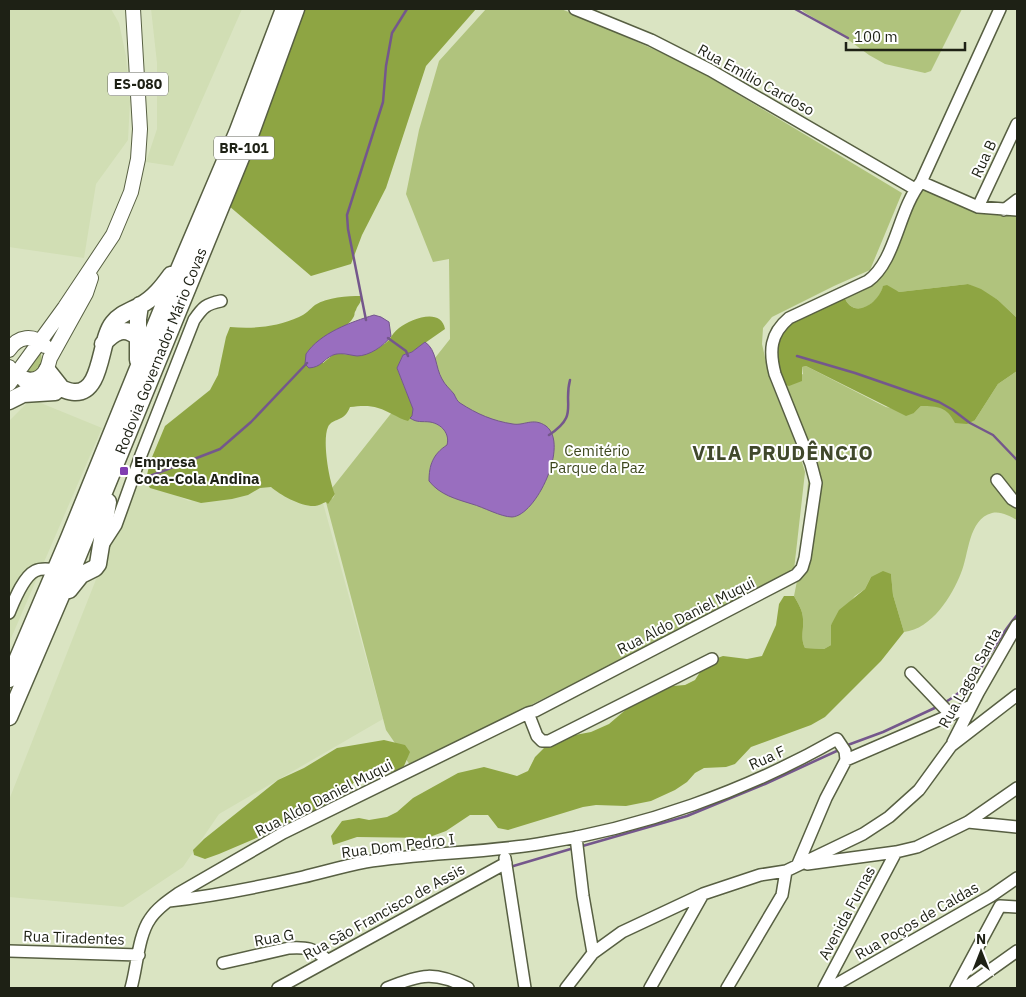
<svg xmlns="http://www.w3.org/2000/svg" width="1026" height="997" font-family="'IBM Plex Sans',sans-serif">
<rect width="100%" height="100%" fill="#dae4c2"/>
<!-- built -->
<path fill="#d1deb4" d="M9 9H111L119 23 126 56 130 101 128 140 96 184 84 258 9 247Z
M151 9H242L173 166 146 162 157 129V63Z
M31 399 102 428 9 643V421Z
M278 473 323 503 383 719 219 814 183 867 123 907 9 897V800L136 478 189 501Z"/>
<!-- green -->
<path fill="#b0c37d" d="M486 9H561L579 16 689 65 902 193 870 270 834 286 772 317 763 328 762 344 770 380 798 449 805 472 794 570 785 578 410 765 386 730 326 502 333 498 335 494 332 488 450 339 449 259 433 262 406 194 419 130 439 61Z
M801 9H962L931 71 925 73 885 64 869 55 839 33 804 12Z
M924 185 981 205 1017 203V318L998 300 968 284 899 292 883 287C878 305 852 320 844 296L880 275Z
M40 351C43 360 42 364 38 372L24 376Z
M806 366 874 401 886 407 914 413 921 406H935L944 408 951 415 975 420 998 384 1017 371V520C1009 516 1001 511 992 513 968 519 969 555 961 573 952 596 932 629 904 632L893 595 891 574 871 577 865 589 855 596 831 625V645L824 649 805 648C800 638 804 630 803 619 803 611 798 603 794 596L800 566 809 472 782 384 803 374 802 367Z"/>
<!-- forest -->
<path fill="#8ea543" d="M304 9H476L426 66 386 188 362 235 351 264 311 276 229 206Z
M968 284 981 289 998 300 1017 318V371L998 384 975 420 967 424 955 423C947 407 938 406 921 406L914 413 906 416 806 366 802 367V381L789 386 782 384 774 347 779 327 844 296C852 320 878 305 883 286L887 285 899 292Z
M361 296C362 303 358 304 356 310 353 315 356 313 353 318 344 333 318 336 306 354L323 363 334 354C345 353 355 357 366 354 373 352 384 345 389 340 392 335 395 331 399 328 411 319 441 307 445 329L412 352 403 355 397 368 413 409 412 416 408 421C397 418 389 411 378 408 369 405 360 406 350 407 344 423 333 417 328 427 322 440 329 481 335 494L328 504 326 502C323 503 318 506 315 506 302 507 280 495 271 487L260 488 248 495 232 499 201 503 150 488 147 483V475L150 462 165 426 210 390 218 375 226 337 230 327C254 329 277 327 299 317 306 314 310 309 315 305 328 297 347 296 361 296Z
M883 571 891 574 893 595 904 632 881 661 825 717 811 725 751 747 735 764 726 767 704 768 695 773 687 782 675 790 651 801 626 806 596 805 583 807 508 830 498 828 488 815H470L446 831 427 838 357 837 333 845 331 836 342 821 359 818 369 820 387 817 397 812 413 798 458 773 484 767 517 776 528 771 535 757 544 748 559 738 591 732 609 724 636 701 655 692 673 686 685 685 695 680 702 669 709 661 723 656 747 659 762 656 776 625 779 604 784 596H794C798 603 803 611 803 619 804 630 800 638 805 648L824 649 831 645V625L839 610 865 589 871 577Z
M384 740 405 745 410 752 404 766 395 771 368 777 355 782 322 807 289 824 219 854 205 859 194 855 193 850 204 839 278 780 304 768 337 748Z"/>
<!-- water -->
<path fill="#996ebf" stroke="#74578c" d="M374 315 381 317 389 322 391 336C384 346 369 356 357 356 349 355 341 352 333 355 322 360 322 367 309 368L305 364 306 354C320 333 351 322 374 315Z
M425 342C437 350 435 367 442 379 445 385 450 389 454 394 456 398 457 401 460 403 477 414 493 421 513 424 524 426 533 417 546 426 570 444 536 516 512 517 501 517 483 507 472 504 456 499 440 495 429 481 429 465 433 454 447 445 450 434 442 424 430 422 422 421 417 423 410 418L412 416 413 409 397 368 403 355 412 352Z"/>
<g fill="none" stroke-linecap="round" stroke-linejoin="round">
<!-- stream -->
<path stroke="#74578c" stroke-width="2.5" d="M795 9 848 38
M366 320 348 229 347 215 383 102 386 66 392 33 407 9
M388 338 406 351 408 356
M797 356 855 373 939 402 953 410 970 423 993 435 1017 460
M549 435C579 415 563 406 570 380
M150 476 220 449 251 422 307 363
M944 703C981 682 991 645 1017 615
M845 746 883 732 939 706
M579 847 687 816 765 784 841 749
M510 867 574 848"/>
<!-- minor casing -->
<g stroke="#575f42" stroke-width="14">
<path id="minor" d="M575 9 651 40 710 70 915 189
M921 182 978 207 1017 210
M978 207 1017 124
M1004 210 1017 200
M997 480 1012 499 1017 502
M103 545 116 525 141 455 194 320C203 307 206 304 221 301
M9 613C14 601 23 577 35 571 41 568 49 569 55 570
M911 673 950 714
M528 713 537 736 542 741H549L712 659
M953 742 978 693 1017 625
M846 760 971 706
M968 822 1017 827
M576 837 583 896 593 953
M505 858 525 988
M807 864 896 852 917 847 968 822 1017 788
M169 901C214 896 259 887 303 877 324 872 344 866 365 862 423 853 481 853 538 844 642 828 746 791 837 739L845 751 846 760 826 798 798 864
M1000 906 1017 907
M9 951 139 955
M223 963 289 948C307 947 314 948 327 960
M131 988C137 968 138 936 150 919 157 908 169 900 179 893L283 833 528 713 535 711 796 575 802 568 805 558 816 483 811 464 775 374C769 351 770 334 789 318L868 281C896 261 898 210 921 182L1000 9
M278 988 506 863
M387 988C421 974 435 971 468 988
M566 988 593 953 622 932 703 894 760 875 786 871 863 834 889 817 919 790 951 746 1017 695
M650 988 703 894
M727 988 782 895 786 871
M824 988 896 852
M830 988 991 896 1017 878
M956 988 1000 906
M965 988 1017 951"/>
</g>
<!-- major casing -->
<g stroke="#575f42" stroke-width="16">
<path id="major" d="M9 350C18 336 33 334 45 346
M9 367C17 380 37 386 46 370 48 367 49 362 50 358L86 293 91 278
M9 384 65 307 113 235 131 192 138 159 140 129 133 9"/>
</g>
<!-- highway casing -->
<g stroke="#575f42" stroke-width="19">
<path id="highway" d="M103 344C114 332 125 325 138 338
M138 360V319L140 305
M47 370 62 389
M25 380C36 383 48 385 59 388 64 389 69 392 74 392 103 394 99 340 113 323 121 313 131 311 141 305 154 298 163 286 171 275
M9 401 23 394 55 392
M69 590 81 575 95 568 98 564 108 502
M9 679 69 538 165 302 237 133 284 9
M9 717 75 563 249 138 296 9"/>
</g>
<!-- minor -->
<use href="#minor" stroke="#fff" stroke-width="11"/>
<!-- major -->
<use href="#major" stroke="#fff" stroke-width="14"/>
<!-- highway -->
<use href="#highway" stroke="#fff" stroke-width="16"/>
</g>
<!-- markers -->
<rect fill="#803db1" stroke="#fff" stroke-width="2" x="119" y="466" width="10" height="10" rx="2.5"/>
<g text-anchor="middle" stroke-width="4" stroke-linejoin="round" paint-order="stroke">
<!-- shield labels -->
<g fill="#fff" stroke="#62645b" stroke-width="1">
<rect x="108" y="72.5" width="60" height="23" rx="4"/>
<rect x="214" y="136.5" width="60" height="23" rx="4"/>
</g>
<g font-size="14" font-weight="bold" fill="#1e2115">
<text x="138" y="89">ES-080</text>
<text x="244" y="153">BR-101</text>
</g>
<!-- street labels -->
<g font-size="15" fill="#1e2115" stroke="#fff">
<text transform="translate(756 80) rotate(29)" y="5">Rua Emílio Cardoso</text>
<text transform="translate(984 159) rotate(-65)" y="5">Rua B</text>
<text transform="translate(161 351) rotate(-68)" y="5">Rodovia Governador Mário Covas</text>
<text transform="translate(686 616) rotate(-27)" y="5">Rua Aldo Daniel Muqui</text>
<text transform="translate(970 678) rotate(-61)" y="5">Rua Lagoa Santa</text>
<text transform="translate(767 758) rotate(-24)" y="5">Rua F</text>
<text transform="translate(324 798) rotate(-27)" y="5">Rua Aldo Daniel Muqui</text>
<text transform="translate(398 846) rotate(-7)" y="5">Rua Dom Pedro I</text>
<text transform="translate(384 912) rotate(-29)" y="5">Rua São Francisco de Assis</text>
<text transform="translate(847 913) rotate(-62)" y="5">Avenida Furnas</text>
<text transform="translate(917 921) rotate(-30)" y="5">Rua Poços de Caldas</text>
<text transform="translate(74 938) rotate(2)" y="5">Rua Tiradentes</text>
<text transform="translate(274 938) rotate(-10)" y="5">Rua G</text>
</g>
<!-- park labels -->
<g font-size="15" fill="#3c461d" stroke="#fff">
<text x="597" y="456">Cemitério<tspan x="597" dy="17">Parque da Paz</tspan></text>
</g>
<!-- poi labels -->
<g font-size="15" font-weight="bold" fill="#1e2115" stroke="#fff" text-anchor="start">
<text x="134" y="467">Empresa<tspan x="134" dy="17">Coca-Cola Andina</tspan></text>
</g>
<!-- district labels -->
<g font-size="20" font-weight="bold" letter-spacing="1" fill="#40482b" stroke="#fff">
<text x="783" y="460">VILA PRUDÊNCIO</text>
</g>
</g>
<!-- border -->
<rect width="1026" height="997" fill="none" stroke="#1e2115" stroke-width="20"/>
<!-- north arrow -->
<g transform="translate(981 952)" stroke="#ffffff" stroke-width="4" paint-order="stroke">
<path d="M0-4L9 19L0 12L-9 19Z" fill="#1e2115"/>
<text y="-8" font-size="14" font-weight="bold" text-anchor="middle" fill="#1e2115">N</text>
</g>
<!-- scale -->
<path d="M846 42v8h119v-8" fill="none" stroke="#1e2115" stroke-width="2.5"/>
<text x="854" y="42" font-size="15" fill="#1e2115" stroke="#ffffff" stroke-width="4" paint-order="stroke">100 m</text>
</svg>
